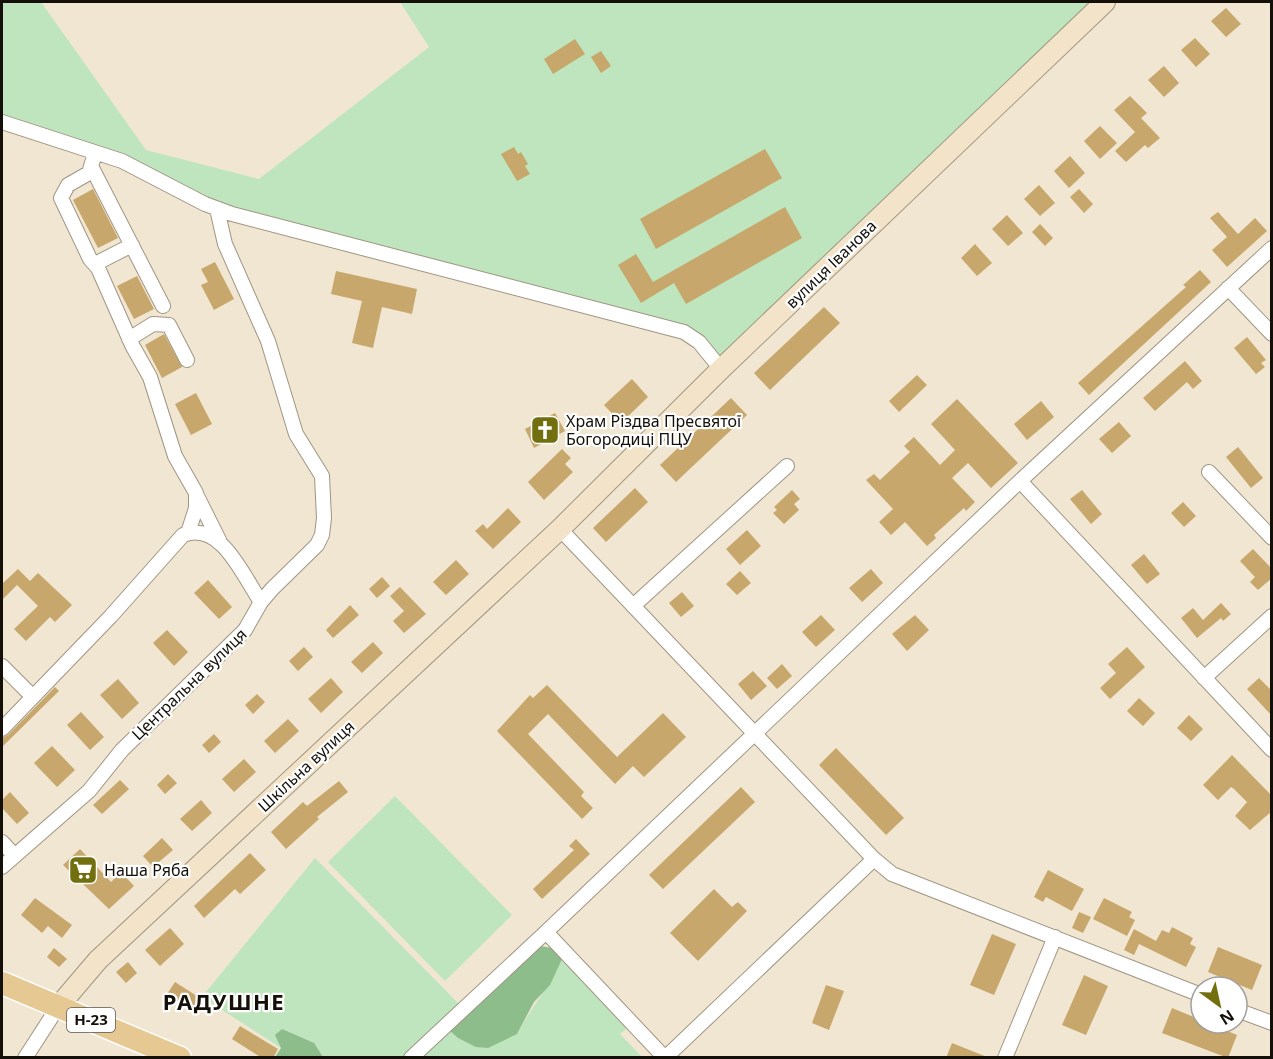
<svg xmlns="http://www.w3.org/2000/svg" width="1273" height="1059" font-family="'Noto Sans',sans-serif">
<rect width="100%" height="100%" fill="#f1e6d2"/>
<!-- green -->
<path fill="#bee5bd" d="M2 2H41L146 150 259 179 429 47 400 2H1106L721 369 699 342 232 214 190 194 2 122Z
M395 796 512 915 445 981 328 862Z
M315 858 460 1005 404 1057 323 1058 322 1055 281 1048 202 997Z
M563 957 630 1026 620 1034 642 1057 418 1058 448 1029 517 1034C532 1007 550 985 563 957Z"/>
<!-- forest -->
<path fill="#8dbd8b" d="M540 946 552 948 563 957 550 985 534 1002 517 1034 488 1048 476 1047 458 1038 448 1029Z
M282 1029 314 1043 323 1057H275L281 1048 275 1035Z"/>
<!-- building -->
<path fill="#c7a76b" d="M1226 8 1241 24 1226 37 1211 21Z
M1195 38 1210 54 1196 67 1181 50Z
M575 39 585 54 553 74 544 59Z
M601 51 611 66 601 73 591 57Z
M1164 66 1179 83 1164 97 1148 80Z
M1130 96 1147 113 1141 118 1160 138 1148 148 1145 145 1126 162 1115 151 1135 132 1114 110Z
M1100 126 1117 143 1100 159 1084 141Z
M514 147 518 154 521 152 528 164 525 166 530 174 517 181 501 154Z
M765 149 782 178 656 249 640 219Z
M1070 156 1085 173 1069 188 1054 171Z
M1039 185 1055 203 1040 216 1024 199Z
M93 189 118 238 98 248 73 200Z
M1079 189 1093 204 1084 213 1070 197Z
M785 207 802 238 686 304 674 283 641 303 618 265 636 254 653 282Z
M1218 212 1238 234 1255 218 1267 231 1227 267 1212 250 1227 237 1210 218Z
M1007 215 1023 233 1008 246 992 229Z
M1040 224 1053 238 1045 246 1032 232Z
M975 244 992 263 977 276 961 258Z
M215 262 234 299 214 310 201 285 208 282 201 269Z
M1200 270 1211 282 1089 395 1078 383 1186 287 1183 285Z
M336 271 417 289 412 314 382 307 373 348 352 343 362 301 331 294Z
M137 276 154 309 134 319 117 286Z
M824 307 840 323 770 390 754 373Z
M164 334 182 367 162 378 145 345Z
M1247 337 1266 360 1261 363 1265 367 1256 374 1234 348Z
M1185 361 1202 381 1193 389 1187 382 1155 411 1143 398Z
M917 375 927 385 899 412 889 401Z
M632 379 648 397 621 423 604 405Z
M196 393 212 424 191 435 175 404Z
M731 398 747 415 676 482 660 465Z
M957 399 1018 463 991 488 968 463 952 478 975 502 966 511 964 508 934 535 936 538 927 546 905 522 891 535 879 522 893 509 866 480 874 474 880 480 910 452 904 446 914 437 940 465 955 450 931 424Z
M1041 401 1054 417 1027 440 1014 424Z
M555 413 565 431 534 448 525 429Z
M1119 422 1131 436 1112 453 1099 439Z
M1238 447 1263 478 1251 488 1226 457Z
M562 449 571 458 565 464 573 472 544 500 528 482Z
M635 488 648 502 606 542 593 528Z
M792 490 800 499 794 504 799 510 784 524 773 513 777 510 774 507Z
M1082 490 1102 514 1091 524 1070 499Z
M1183 502 1196 516 1184 527 1171 513Z
M508 508 521 522 493 549 475 531 483 524 487 529Z
M747 530 761 546 740 565 726 549Z
M1253 549 1272 569V578L1258 590 1250 582 1255 577 1240 561Z
M1144 554 1160 574 1147 584 1131 565Z
M456 560 469 574 446 595 433 582Z
M18 569 30 581 38 573 72 605 55 622 50 617 26 641 14 629 38 606 17 585 2 600V584Z
M871 569 883 583 862 602 849 588Z
M740 571 751 583 737 595 726 584Z
M382 577 390 586 377 598 369 589Z
M208 580 232 607 219 619 194 593Z
M400 587 426 614 404 633 393 621 404 611 390 596Z
M682 592 694 606 681 617 669 603Z
M1221 603 1231 614 1223 621 1221 618 1197 638 1181 618 1193 608 1203 620Z
M350 605 359 615 333 638 326 630Z
M821 615 835 630 816 647 802 632Z
M915 615 929 630 907 651 892 634Z
M167 630 188 652 174 666 153 643Z
M373 642 383 653 362 673 351 662Z
M304 647 313 657 298 671 289 661Z
M1127 647 1145 667 1110 699 1100 688 1116 673 1108 664Z
M782 664 792 676 777 689 767 678Z
M753 671 767 686 751 700 738 684Z
M331 678 343 692 321 713 308 699Z
M1259 678 1272 691V716L1247 689Z
M118 679 139 703 122 719 100 695Z
M547 685 617 757 663 713 686 737 644 777 633 766 615 784 548 714 528 734 584 792 581 796 593 808 582 819 497 731 530 695 533 698Z
M55 687 59 691 2 747V738L8 735Z
M257 694 265 702 253 714 245 705Z
M1139 698 1155 713 1143 726 1127 711Z
M81 712 104 737 90 750 67 725Z
M1189 715 1203 729 1191 741 1177 728Z
M288 719 299 731 275 753 264 741Z
M214 734 221 742 209 753 202 745Z
M52 746 75 770 57 787 34 763Z
M836 748 904 818 886 835 819 765Z
M1232 755 1272 796V811L1250 830 1235 816 1247 802 1234 789 1231 787 1218 800 1203 785Z
M244 759 256 772 234 792 222 779Z
M168 774 177 783 165 794 157 785Z
M120 780 129 789 102 814 93 805Z
M339 781 348 792 317 817 319 819 286 849 271 832 303 802 307 806Z
M741 787 755 802 663 889 649 875Z
M10 792 29 813 17 824 2 808V800Z
M201 800 212 813 192 831 180 819Z
M162 838 173 850 153 867 143 856Z
M576 839 590 854 542 899 533 889 574 850 569 846Z
M80 849 111 882 121 872 134 886 109 909 63 865Z
M250 853 266 870 240 894 235 889 204 918 194 906Z
M1048 870 1084 889 1072 911 1046 897 1043 902 1034 897Z
M714 889 732 907 738 902 747 911 698 961 670 933Z
M35 898 72 925 62 938 48 926 42 933 21 915Z
M1104 898 1132 912 1129 917 1135 920 1127 936 1093 919Z
M1079 912 1091 917 1083 933 1072 928Z
M1172 927 1193 938 1190 944 1196 947 1186 967 1139 944 1134 955 1124 950 1134 929 1156 941 1162 930 1169 933Z
M170 928 184 944 160 966 145 950Z
M992 934 1016 944 994 995 970 985Z
M1218 947 1262 965 1252 990 1208 972Z
M54 948 67 959 59 967 47 957Z
M128 962 137 973 126 983 116 972Z
M1084 975 1108 986 1086 1035 1062 1025Z
M175 982 200 998 192 1010 167 994Z
M826 985 844 991 829 1030 812 1023Z
M1172 1008 1201 1020V1023H1208L1237 1035 1228 1058 1162 1033Z
M240 1026 278 1049 273 1058H262L232 1039Z
M952 1043 987 1057 986 1058H946Z"/>
<g fill="none" stroke-linecap="round" stroke-linejoin="round">
<!-- street casing -->
<g stroke="#9f9583" stroke-width="16">
<path id="street" d="M2 122 122 161 205 204 232 214 684 332 699 342 721 369
M95 153 89 173 68 185 61 198 90 259 98 268 132 345 150 377 175 456 196 493V508L188 533
M92 168 163 306
M95 264 132 245
M1228 288 1272 334
M129 339 153 324 169 325 187 360
M1209 472 1272 538
M1020 481 1272 750
M197 496 219 540
M560 529 874 859 892 874 1201 995
M633 606 787 466
M2 666 32 696
M1204 678 1272 616
M2 729 111 616 183 535C221 520 243 576 261 602
M2 842 14 855
M2 867 89 791 122 750 245 630 261 602 272 589 317 545 322 535 324 518 322 476 296 434 268 341 225 244 217 209
M546 932 1020 481 1272 248
M1237 1010 1272 1023
M25 1058 58 1007
M411 1058 546 932 665 1058
M665 1058 874 859
M1005 1058 1055 937"/>
</g>
<!-- secondary casing -->
<g stroke="#9f9583" stroke-width="22">
<path id="secondary" d="M58 1007 98 960 560 529 721 369 1105 2"/>
</g>
<!-- primary casing -->
<g stroke="#fff" stroke-width="25">
<path id="primary" d="M2 983 180 1058"/>
</g>
<!-- street -->
<use href="#street" stroke="#fff" stroke-width="14"/>
<!-- secondary -->
<use href="#secondary" stroke="#f3e4c9" stroke-width="20"/>
<!-- primary -->
<use href="#primary" stroke="#e6c893" stroke-width="22"/>
</g>
<!-- icons -->
<defs>
<g id="church-square" transform="scale(1.5)"><rect x="-9" y="-9" width="18" height="18" rx="4" fill="#726f0f" stroke="#fff"/><path d="M-1.2-6h2.4v3.5h3.3v2.4h-3.3V6h-2.4V-.1h-3.3v-2.4h3.3Z" fill="#fff"/></g>
<g id="supermarket-square" transform="scale(1.5)"><rect x="-9" y="-9" width="18" height="18" rx="4" fill="#726f0f" stroke="#fff"/><path d="M-6-5.5h2.5l.6 2H6L4.5 2H-2.5L-4.4-4H-6ZM-1.5 3.2a1.3 1.3 0 1 0 .1 0ZM3 3.2a1.3 1.3 0 1 0 .1 0Z" fill="#fff"/></g>
</defs>
<g fill-rule="evenodd">
<use href="#church-square" x="545" y="430"/>
<use href="#supermarket-square" x="83" y="870"/>
</g>
<g text-anchor="middle" stroke-width="4.5" stroke-linejoin="round" paint-order="stroke">
<!-- shield labels -->
<rect fill="#fff" stroke="#5a5853" stroke-width="1.5" x="67" y="1008" width="48" height="24" rx="4.5"/>
<g font-size="15" font-weight="bold" fill="#141009">
<text x="91" y="1025">Н-23</text>
</g>
<!-- street labels -->
<g font-size="16" fill="#141009" stroke="#fff">
<text transform="translate(831 264) rotate(-44)" y="6">вулиця Іванова</text>
<text transform="translate(189 684) rotate(-44)" y="6">Центральна вулиця</text>
<text transform="translate(306 766) rotate(-43)" y="6">Шкільна вулиця</text>
</g>
<!-- poi labels -->
<g font-size="16" fill="#141009" stroke="#fff" text-anchor="start">
<text x="566" y="427">Храм Різдва Пресвятої<tspan x="566" dy="18">Богородиці ПЦУ</tspan></text>
<text x="104" y="876">Наша Ряба</text>
</g>
<!-- district labels -->
<g font-size="22" font-weight="bold" letter-spacing="1.5" fill="#141009" stroke="#fff">
<text x="224" y="1010">РАДУШНЕ</text>
</g>
</g>
<!-- border -->
<rect width="1273" height="1059" fill="none" stroke="#141009" stroke-width="6"/>
<!-- north arrow -->
<g transform="translate(1219 1005) rotate(147)"><circle r="28" fill="#ffffff" stroke="#a19f9d" stroke-width="1.5"/>
<path d="M0-4.5L10 22L0 15L-10 22Z" fill="#726f0f"/>
<text y="-9" font-size="16" font-weight="bold" text-anchor="middle" fill="#141009">N</text>
</g>
</svg>
